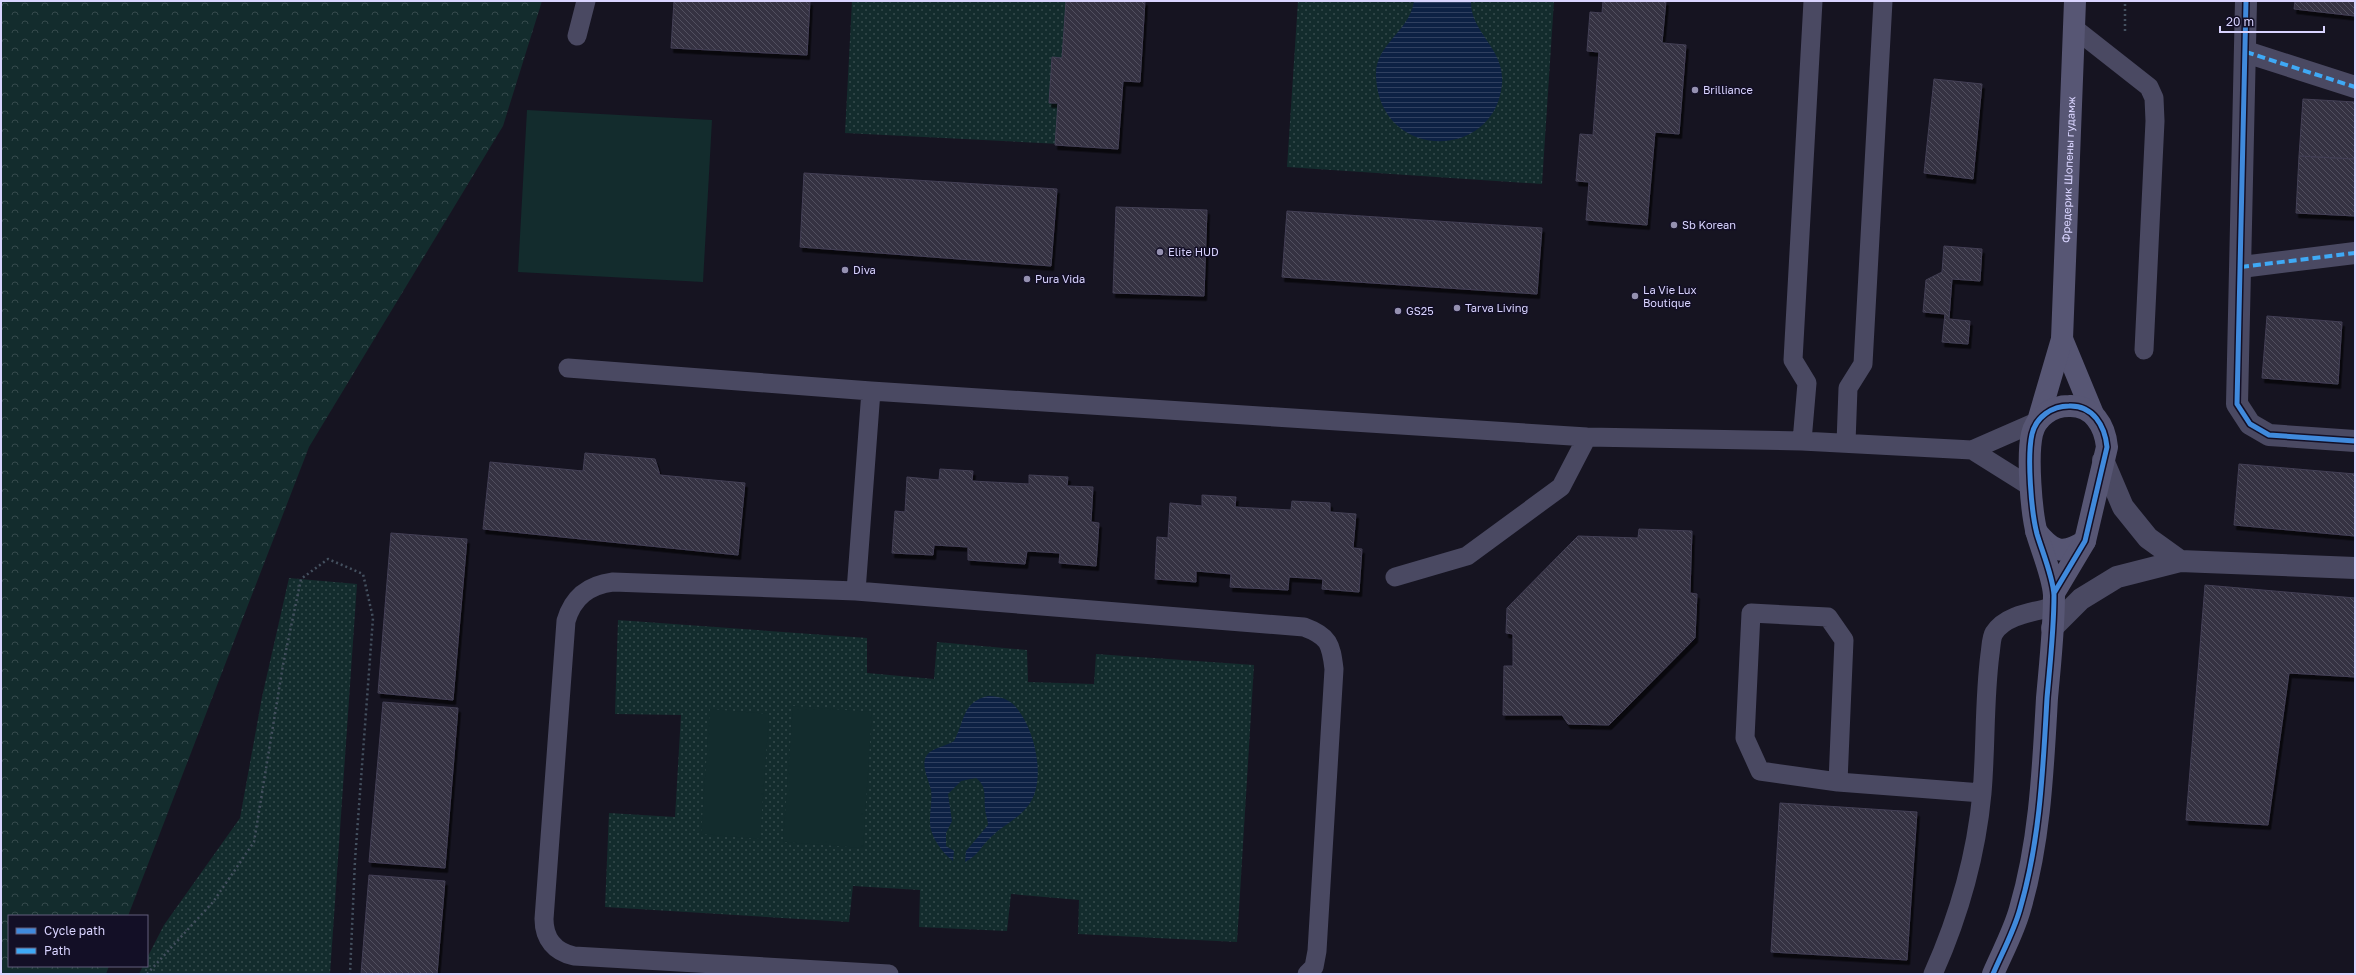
<svg xmlns="http://www.w3.org/2000/svg" width="2356" height="975" font-family="'Golos Text',sans-serif">
<defs>
<pattern id="forest-crowns" width="20" height="18" patternUnits="userSpaceOnUse"><rect width="20" height="18" fill="#132c2d"/><path d="M2 6a3 3 0 1 1 6 0M12 15a3 3 0 1 1 6 0" fill="none" stroke="#354a4c"/></pattern>
<pattern id="park-dots" width="8" height="8" patternUnits="userSpaceOnUse"><rect width="8" height="8" fill="#132c2d"/><path d="M2 2h.1M6 6h.1" fill="none" stroke="#354a4c" stroke-width="1.8" stroke-linecap="round"/></pattern>
<pattern id="water-rules" width="6" height="5" patternUnits="userSpaceOnUse"><rect width="6" height="5" fill="#0d2144"/><path d="M0 2.5h6" fill="none" stroke="#304060"/></pattern>
<pattern id="building-back-hatch" width="6" height="6" patternUnits="userSpaceOnUse"><rect width="6" height="6" fill="#343243"/><path d="M-1 5l2 2M0 0l6 6M5-1l2 2" fill="none" stroke="#514f5f"/></pattern>
<filter id="shadow"><feDropShadow dx="2.5" dy="4.5" stdDeviation="0" flood-color="#0009"/></filter>
</defs>
<rect width="100%" height="100%" fill="#161421"/>
<!-- forest -->
<path fill="url(#forest-crowns)" d="M1 1H542L503 126 309 447 128 916H9V966H109L106 974H1Z"/>
<!-- park -->
<path fill="url(#park-dots)" d="M852 1H1068L1060 144 845 133Z
M1298 1H1554L1542 184 1287 167Z
M289 578 357 584 330 974H139L143 966H147V958L164 925 240 818 262 697Z
M618 620 867 638V673L934 679 937 642 1027 650 1028 682 1094 684 1096 654 1254 665 1237 942 1078 934 1079 900 1011 894 1007 931 919 927 920 890 853 886 849 922 605 907 609 813 675 817 681 715 615 714Z"/>
<!-- pitch -->
<path fill="#132c2d" d="M527 110 712 120 703 282 518 272Z
M793 706 872 712 863 848 783 842Z
M710 709 769 714 760 839 701 834Z"/>
<!-- water -->
<path fill="url(#water-rules)" d="M1414 1H1471C1470 33 1505 48 1502 84 1495 161 1380 162 1376 77 1374 44 1410 32 1414 1Z
M988 696C997 696 1006 698 1013 704 1033 724 1044 769 1034 795 1026 816 1005 823 991 837 981 846 978 856 965 862L966 851 988 825C988 819 985 814 985 808 984 796 987 786 976 778L961 781 948 794 952 821 946 833V846L954 851 953 861C944 854 936 844 932 833 927 820 933 804 931 790 929 780 920 764 927 755 932 748 947 746 954 741 965 721 962 702 988 696Z"/>
<!-- building -->
<path fill="url(#building-back-hatch)" stroke="#433f54" filter="url(#shadow)" d="M674 1H810L807 55 671 48Z
M1066 1H1145L1140 82 1123 81 1118 149 1055 145 1058 103H1049L1052 57 1062 58Z
M1603 1H1666L1662 43 1686 45 1679 134 1655 132 1647 225 1586 220 1589 182 1576 181 1580 134 1593 135 1599 52 1587 51 1590 12 1602 13Z
M2295 1H2355V16L2294 9Z
M1934 79 1982 84 1973 179 1924 173Z
M2303 99 2355 102V159L2299 156Z
M2299 156 2355 159V216L2296 213Z
M804 173 1057 189 1051 266 800 247Z
M1116 207 1207 210 1204 296 1113 293Z
M1287 211 1542 228 1537 294 1282 277Z
M1944 246 1982 249 1980 281 1952 279 1949 319 1970 321 1968 344 1942 342 1945 314 1923 312 1926 280 1942 272Z
M2267 316 2342 322 2338 384 2262 378Z
M585 453 655 459 660 475 745 483 738 555 483 529 490 462 583 471Z
M2239 464 2355 474V536L2234 525Z
M940 469 973 471 972 481 1029 484V475L1068 477 1067 486 1093 487 1091 522 1099 523 1096 566 1059 563 1060 553 1027 551 1025 564 968 560V547L934 545 933 555 892 553 895 511 905 512 907 477 939 480Z
M1202 495 1236 497 1235 507 1291 510 1292 501 1330 503V512L1356 514 1353 548 1362 549 1359 592 1322 589 1323 579 1289 577 1288 590 1230 587 1231 574 1196 571V582L1155 579 1157 537 1168 538 1170 503 1202 506Z
M1639 529 1692 531 1690 593 1697 594 1695 638 1609 725 1568 724 1562 715H1503L1504 666H1513V634L1506 633 1507 608 1578 536 1638 538Z
M391 533 467 539 453 700 378 693Z
M2205 585 2355 598V677L2289 673 2268 825 2186 820Z
M383 702 458 708 445 868 369 862Z
M1780 803 1917 812 1907 960 1771 952Z
M369 875 445 881 437 974H361Z"/>
<g fill="none" stroke-linecap="round" stroke-linejoin="round">
<!-- path -->
<path stroke="#44505f" stroke-width="2.5" stroke-dasharray="2 3" stroke-linecap="butt" d="M2125 31V1
M147 974 213 902 254 842 283 665 301 579 328 559 363 574 373 618 355 860 350 974"/>
<!-- lane -->
<path stroke="#4a4962" stroke-width="19" d="M2074 28 2149 87 2154 98 2155 121 2144 350
M577 36 586 1
M568 368 871 391 1587 437 1802 441 1972 450 2031 487
M1802 441 1807 383 1793 360 1813 1
M1846 443 1848 388 1863 364 1883 1
M1972 450 2038 421
M1395 577 1467 556 1561 487 1587 437
M856 591 871 391
M1838 782 1844 640 1828 617 1751 613 1745 738 1760 771 1838 782 1982 793
M889 974 574 956C555 952 544 939 544 919L566 621C573 597 589 585 613 582L856 591 1304 627C1329 636 1331 644 1334 669L1317 951 1314 967 1307 974
M1933 974C1959 916 1976 857 1982 793 1986 747 1984 700 1990 654 1991 648 1991 638 1994 633 2005 615 2033 612 2053 607"/>
<!-- street -->
<path stroke="#4a4962" stroke-width="22" d="M2246 1 2237 404 2250 424 2269 435 2355 441
M2246 52 2355 87
M2241 267 2355 253
M2103 460 2123 507 2148 538 2180 561
M2052 628 2081 599 2117 577 2180 561 2355 568"/>
<!-- secondary -->
<g stroke="#575674" stroke-width="22">
<path d="M2062 339 2093 414"/>
<path id="s1" d="M2038 421 2062 339 2075 1"/>
<path d="M2036 531C2052 551 2062 556 2085 541"/>
<path d="M1993 974C2002 953 2014 931 2020 909 2040 841 2043 769 2047 698 2050 664 2054 629 2054 595 2053 577 2042 551 2037 534 2031 511 2027 456 2032 434 2036 417 2052 406 2069 406 2093 405 2105 426 2107 447L2085 541 2054 593"/>
</g>
<!-- quiet -->
<path stroke="#3fa9f5" stroke-width="4" stroke-dasharray="8 4" stroke-linecap="butt" d="M2246 52 2355 87
M2241 267 2355 253"/>
<!-- cycleway casing -->
<g stroke="#130f26" stroke-width="8">
<path id="cycleway" d="M2246 1 2237 404 2250 424 2269 435 2355 441
M1993 974C2002 953 2014 931 2020 909 2040 841 2043 769 2047 698 2050 664 2054 629 2054 595 2053 577 2042 551 2037 534 2031 511 2027 456 2032 434 2036 417 2052 406 2069 406 2093 405 2105 426 2107 447L2085 541 2054 593"/>
</g>
<!-- cycleway -->
<use href="#cycleway" stroke="#408adc" stroke-width="5"/>
</g>
<!-- markers -->
<g fill="#9591b1" stroke="#130f26" stroke-width="1.5">
<circle cx="1695" cy="90" r="4"/>
<circle cx="1674" cy="225" r="4"/>
<circle cx="1160" cy="252" r="4"/>
<circle cx="845" cy="270" r="4"/>
<circle cx="1027" cy="279" r="4"/>
<circle cx="1635" cy="296" r="4"/>
<circle cx="1457" cy="308" r="4"/>
<circle cx="1398" cy="311" r="4"/>
</g>
<g text-anchor="middle" stroke-width="3" stroke-linejoin="round" paint-order="stroke">
<!-- poi labels -->
<g font-size="11" fill="#d9d4ff" stroke="#130f26" text-anchor="start">
<text x="1703" y="94">Brilliance</text>
<text x="1682" y="229">Sb Korean</text>
<text x="1168" y="256">Elite HUD</text>
<text x="853" y="274">Diva</text>
<text x="1035" y="283">Pura Vida</text>
<text x="1643" y="294">La Vie Lux<tspan x="1643" dy="13">Boutique</tspan></text>
<text x="1465" y="312">Tarva Living</text>
<text x="1406" y="315">GS25</text>
</g>
<!-- street labels -->
<g font-size="11" fill="#d9d4ff" stroke="#130f26">
<text dy="4" stroke="none"><textPath href="#s1" startOffset="255">Фредерик Шопены гудамж</textPath></text>
</g>
</g>
<!-- border -->
<rect width="2356" height="975" fill="none" stroke="#d9d4ff" stroke-width="4"/>
<!-- legend -->
<rect x="8" y="915" width="140" height="52" fill="#130f26" stroke="#625e7d"/>
<rect x="16" y="928" width="20" height="6" fill="#408adc" stroke="#625e7d"/>
<text x="44" y="935" font-size="12" fill="#d9d4ff">Cycle path</text>
<rect x="16" y="948" width="20" height="6" fill="#3fa9f5" stroke="#625e7d"/>
<text x="44" y="955" font-size="12" fill="#d9d4ff">Path</text>
<!-- scale -->
<path d="M2220 26v6h104v-6" fill="none" stroke="#d9d4ff" stroke-width="2"/>
<text x="2226" y="26" font-size="12" fill="#d9d4ff" stroke="#130f26" stroke-width="3" paint-order="stroke">20 m</text>
</svg>
